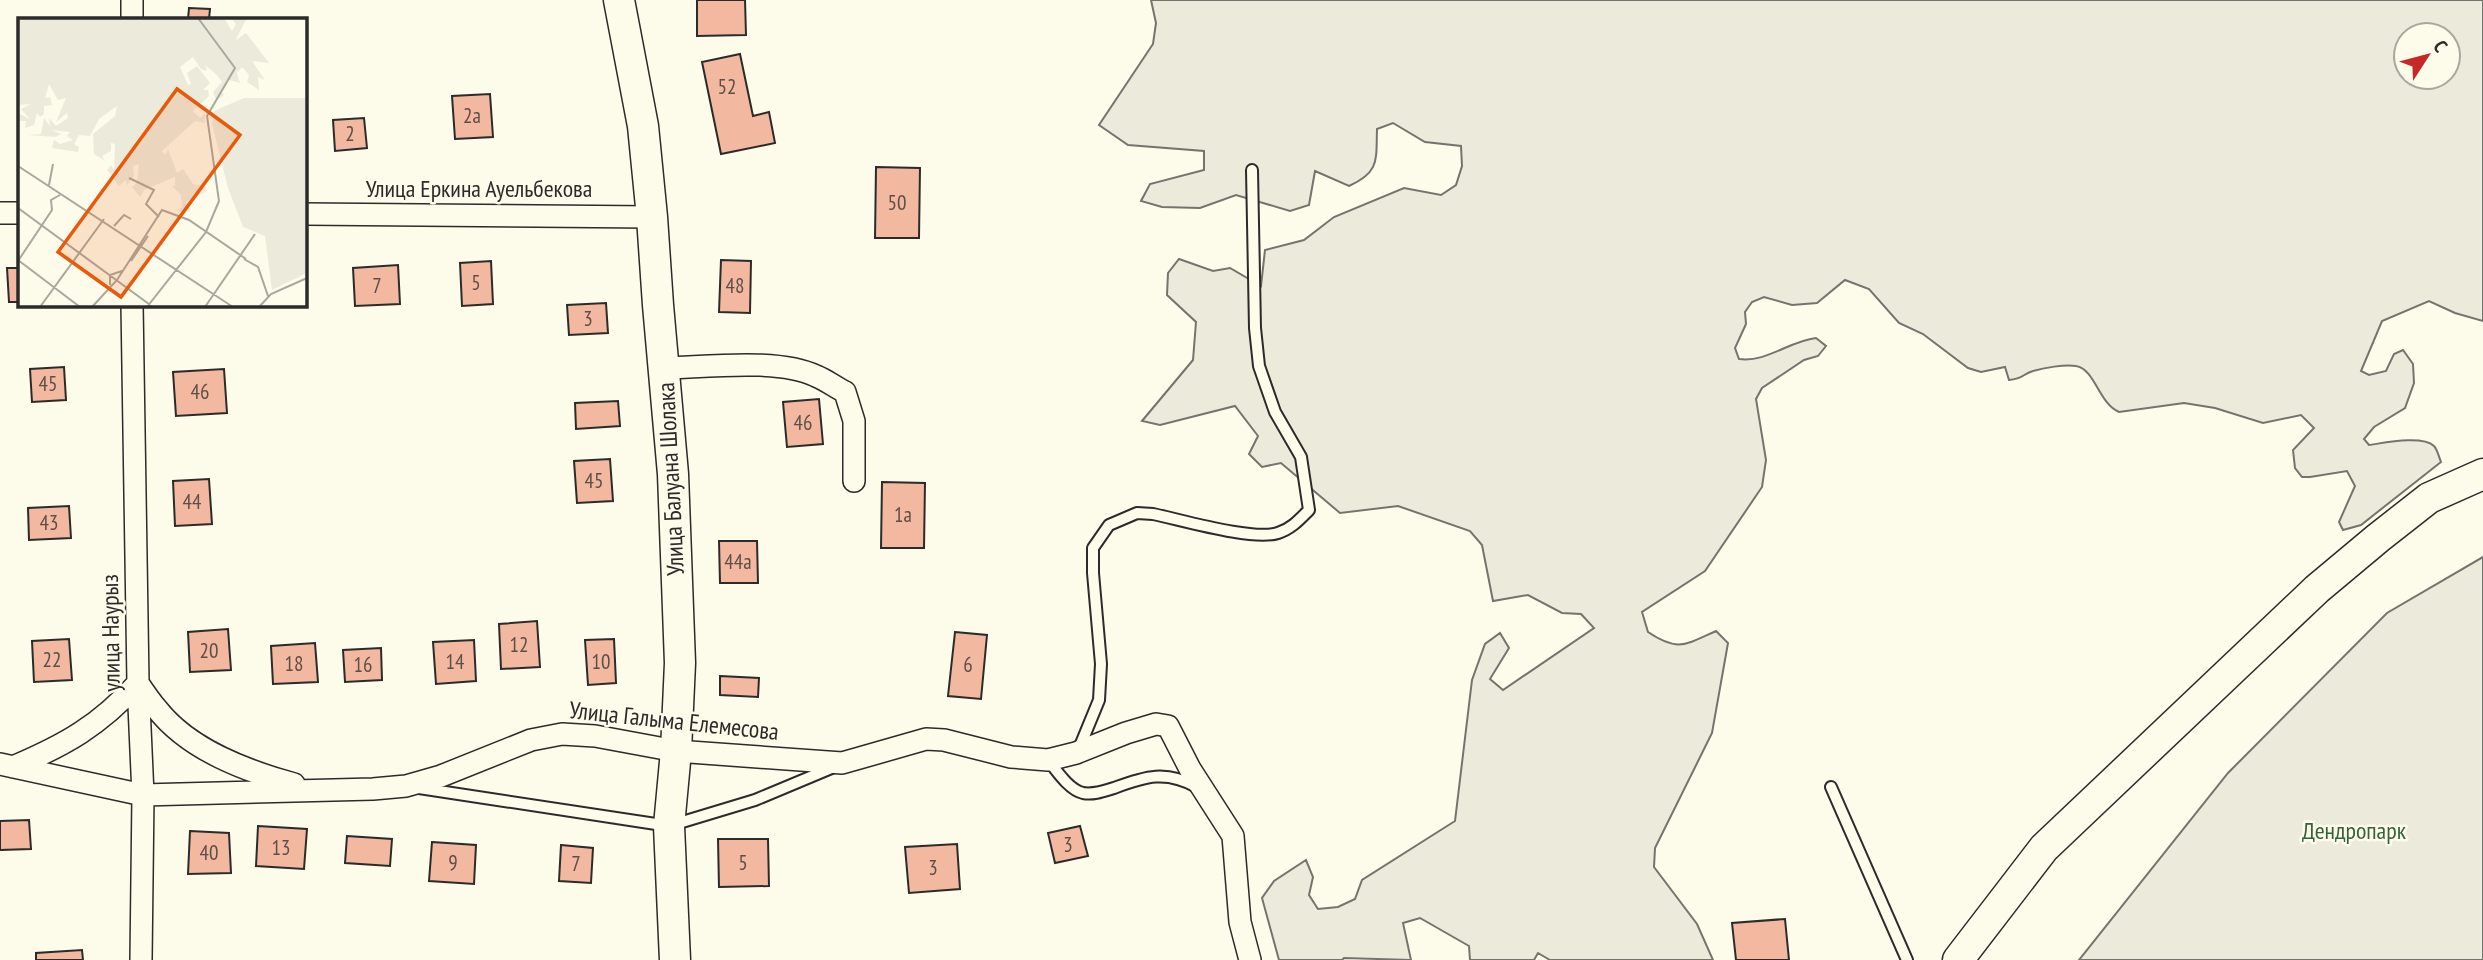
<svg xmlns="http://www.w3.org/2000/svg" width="2483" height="960" font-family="'PT Sans Narrow',sans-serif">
<rect width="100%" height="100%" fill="#fdfbea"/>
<!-- green -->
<path fill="#ecebdb" stroke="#74746e" stroke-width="2" fill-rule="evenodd" d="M1151 0H2483V321L2455 313 2429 301 2382 321 2361 371 2369 375 2386 371 2394 354 2403 350 2413 364 2414 383 2405 408 2374 427 2364 439 2369 445C2384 443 2422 435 2434 446 2437 449 2439 457 2441 462L2361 525 2343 530 2339 522 2355 486 2347 471 2310 477H2302L2295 468 2293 450 2314 428 2301 415 2263 423 2215 408 2184 403 2119 412C2099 404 2095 369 2076 366 2065 364 2043 368 2033 371 2022 374 2024 379 2009 380L2005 367 1981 372 1968 368 1923 334 1899 323 1869 289 1845 280 1817 303 1792 305 1764 297 1752 302 1745 312 1746 324 1735 348 1739 359C1766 363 1789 341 1816 338L1826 346 1818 356 1804 360 1762 388 1756 399 1766 460 1762 487 1705 571 1642 612 1648 632C1678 652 1685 645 1716 631L1728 643 1712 733 1655 848 1654 867 1697 924 1713 960H1550L1538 953 1534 960H1470L1469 946 1420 918 1403 923 1411 960 1344 958 1342 960H1279L1262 898 1274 881 1306 860 1313 877 1309 895 1318 909 1338 907 1355 899 1362 880 1455 821 1472 680 1485 644 1500 633 1509 648 1490 679 1503 690 1594 628 1581 614 1562 613 1528 595 1493 601 1482 545 1470 531 1398 506 1340 513 1281 463 1262 467 1249 454 1258 436 1235 406 1160 425 1142 421 1193 360 1196 322 1167 295 1168 273 1179 259 1213 271 1230 268 1261 286 1265 250 1304 240 1334 217 1404 188 1441 195 1456 185 1462 166 1461 146 1425 142 1393 123 1377 129C1376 160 1380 172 1349 186L1315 171 1309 205 1290 211 1236 195 1200 208 1162 207 1141 201 1150 184 1204 170V151L1128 145 1099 125 1153 44 1156 23ZM2406 35H2448V77H2406Z
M2483 557V960H2079L2228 773 2387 613Z"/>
<!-- building -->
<path fill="#f2b8a0" stroke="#2b2b2b" stroke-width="2" d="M697 0H745L746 35 697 36Z
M189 8 210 9 209 19H188Z
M740 54 753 116 769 112 775 143 721 154 702 62Z
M490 94 493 137 455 139 452 96Z
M364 118 367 148 335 151 333 120Z
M876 167 920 168 919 238H875Z
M721 260 751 261 750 313 719 312Z
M491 261 493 304 462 306 460 263Z
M398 265 400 304 355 306 353 268Z
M7 268H19V302H9Z
M606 303 608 333 569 335 567 305Z
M64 367 66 400 32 402 30 369Z
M224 369 227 413 176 416 173 372Z
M819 399 823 444 787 447 783 402Z
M618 401 620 426 576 429 575 403Z
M610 459 613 501 577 503 574 461Z
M209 479 212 524 175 526 173 481Z
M882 482 925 483 924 548H881Z
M69 506 71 538 29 540 28 508Z
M719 541H757L758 583H720Z
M537 621 540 667 501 669 499 624Z
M228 629 231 670 190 672 188 632Z
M955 632 987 635 981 699 948 696Z
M69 639 72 680 34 682 32 641Z
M614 639 616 683 588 685 585 640Z
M474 640 476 681 436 684 433 642Z
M315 643 318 682 273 684 271 646Z
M381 648 382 680 345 682 343 650Z
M720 676 759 678 758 697 720 695Z
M29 820 31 849 0 850V821Z
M258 826 307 829 304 869 256 866Z
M1080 826 1088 856 1055 863 1048 833Z
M190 831 229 833 231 873 188 874Z
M347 836 392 839 390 866 345 863Z
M718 839H768L769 886 719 887Z
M432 842 476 845 474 884 429 881Z
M957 844 960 889 909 893 905 847Z
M561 845 593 848 591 883 559 881Z
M1785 919 1789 960H1736L1732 923Z
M82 950 83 960H36V953Z"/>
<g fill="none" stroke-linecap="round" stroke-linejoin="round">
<!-- lane casing -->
<g stroke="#2b2b2b" stroke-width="14">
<path id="lane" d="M1078 751 1099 700 1101 664 1093 573V548L1109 525 1137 513 1153 514C1182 520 1253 541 1278 533 1291 529 1299 520 1309 510L1301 457 1275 412 1259 366 1255 328 1252 170
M1048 760C1056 770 1069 790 1083 793 1094 795 1104 791 1114 788 1146 776 1166 770 1197 787
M1831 787 1907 960
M419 788 669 826 755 800 834 767"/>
</g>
<!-- street casing -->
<g stroke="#2b2b2b" stroke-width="24">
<path id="street" d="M132 19V0
M0 213H19
M304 214 652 217
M132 304 138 683 143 795 141 960
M665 368C707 367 779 358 816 376 826 380 835 387 845 392L854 421V481
M0 764 143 795 373 789 406 786 441 776 531 740 562 734 595 736 676 751 842 763 926 739 944 740 1011 757 1048 760 1076 753 1126 733 1156 724 1168 726 1190 769 1233 836 1240 922 1250 960
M13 767C65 745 99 726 138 683 144 692 150 701 157 709 189 750 246 771 294 784"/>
</g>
<!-- secondary casing -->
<g stroke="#2b2b2b" stroke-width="33">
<path id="secondary" d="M619 0 643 126 652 217 658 305 673 474 680 663 676 751 669 826 675 960
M1958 960 2044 848 2317 589 2378 538 2429 498 2483 474"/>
</g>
<!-- lane -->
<use href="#lane" stroke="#fdfbea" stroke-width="10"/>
<!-- street -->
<use href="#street" stroke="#fdfbea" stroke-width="21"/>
<!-- secondary -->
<use href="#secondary" stroke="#fdfbea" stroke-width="30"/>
</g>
<g text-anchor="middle" stroke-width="5" stroke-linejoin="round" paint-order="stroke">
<!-- number labels -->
<g font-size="21" fill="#5d4e48">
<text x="727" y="94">52</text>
<text x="472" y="123">2а</text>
<text x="350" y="141">2</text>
<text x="897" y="210">50</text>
<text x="476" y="290">5</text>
<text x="377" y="293">7</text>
<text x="735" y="293">48</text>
<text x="588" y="326">3</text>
<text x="48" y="391">45</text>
<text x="200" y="399">46</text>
<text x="803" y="430">46</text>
<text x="594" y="488">45</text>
<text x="192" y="509">44</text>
<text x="903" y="522">1а</text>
<text x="49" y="530">43</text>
<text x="738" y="569">44а</text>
<text x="519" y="652">12</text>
<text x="209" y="658">20</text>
<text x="52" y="667">22</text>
<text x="455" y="669">14</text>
<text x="601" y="669">10</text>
<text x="294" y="671">18</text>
<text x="363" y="672">16</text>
<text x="968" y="672">6</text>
<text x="1068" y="852">3</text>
<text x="281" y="855">13</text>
<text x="209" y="860">40</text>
<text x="453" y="870">9</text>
<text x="743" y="870">5</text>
<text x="576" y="871">7</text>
<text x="933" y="875">3</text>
</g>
<!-- street labels -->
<g font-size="24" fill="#2b2b2b" stroke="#fdfbea">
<text x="479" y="197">Улица Еркина Ауельбекова</text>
<text transform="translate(671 479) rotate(-93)" y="8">Улица Балуана Шолака</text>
<text transform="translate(111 633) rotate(-91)" y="8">улица Наурыз</text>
<text transform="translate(674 721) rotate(6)" y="8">Улица Галыма Елемесова</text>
</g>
<!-- park labels -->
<g font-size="24" fill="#34623c" stroke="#fdfbea">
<text x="2354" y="839">Дендропарк</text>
</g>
</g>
<!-- overview -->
<g transform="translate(18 18)">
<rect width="289" height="289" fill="#fdfbea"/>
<path d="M0 0H206L214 13 218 6 213 0H229L217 23 228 15 251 45 234 43 247 62 240 59 241 72 229 64 231 57 224 49 219 55 222 65 211 62 203 72 206 77 198 82 195 74 204 64 199 57 187 47 189 53 183 51 175 39 162 49 170 67 173 66 169 55 179 48 192 65 185 72H190L191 78 175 93 182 100 187 96V105L177 103 144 133 147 137 150 131 159 155 165 151 175 166 187 168 189 173 168 184 171 190 167 196 159 192 164 189 163 177 153 167 157 168V159L126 172 122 179 114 169 119 165 121 146 115 148 116 158 109 167 108 162 101 168 89 152 93 147 96 152 97 126 93 125V133L84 138 87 143 76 136 75 116 97 98 99 88 81 101 72 118 61 117 56 126 61 129 60 134 34 130 36 122 42 126 55 122 49 118 52 114 33 112 43 116 38 119 10 117 23 116 26 100 32 108 31 100 38 108 50 100 49 95 38 104 48 80 40 82 31 66 27 80 32 79 34 87 26 88V96L22 99 19 95 16 107 7 110 8 103H1L2 96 12 101 3 91 13 86 0 87ZM226 80H289V255L254 272 247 218 225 209 210 170 194 106 196 93Z" fill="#ecebdb"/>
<path fill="none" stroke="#a9a89e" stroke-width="2" d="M0 148 215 289M111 160 136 172 128 186 141 199M31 167 35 146M0 190 135 289M96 208 106 197 113 201M226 241 240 249 250 278M0 242 62 289M0 243 34 192 33 182 42 177M113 243 130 218M92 267V257L104 253M22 289 86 201M74 289 99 262 144 192 171 202 228 241M129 289 188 214 201 183 189 98 217 50 180 0M187 289 237 216M241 289 253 276 289 260"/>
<path fill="#e8590c" fill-opacity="0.15" stroke="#e8590c" stroke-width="3.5" d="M159 71 222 117 103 279 40 234Z"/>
<rect width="289" height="289" fill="none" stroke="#2b2b2b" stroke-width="3.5"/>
</g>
<!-- north arrow -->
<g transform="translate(2427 56) rotate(54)"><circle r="33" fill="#fdfbea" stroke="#a9a89e" stroke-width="2"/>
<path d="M0-5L12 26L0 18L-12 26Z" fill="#c62828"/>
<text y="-10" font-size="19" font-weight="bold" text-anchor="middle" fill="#2b2b2b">С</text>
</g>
</svg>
